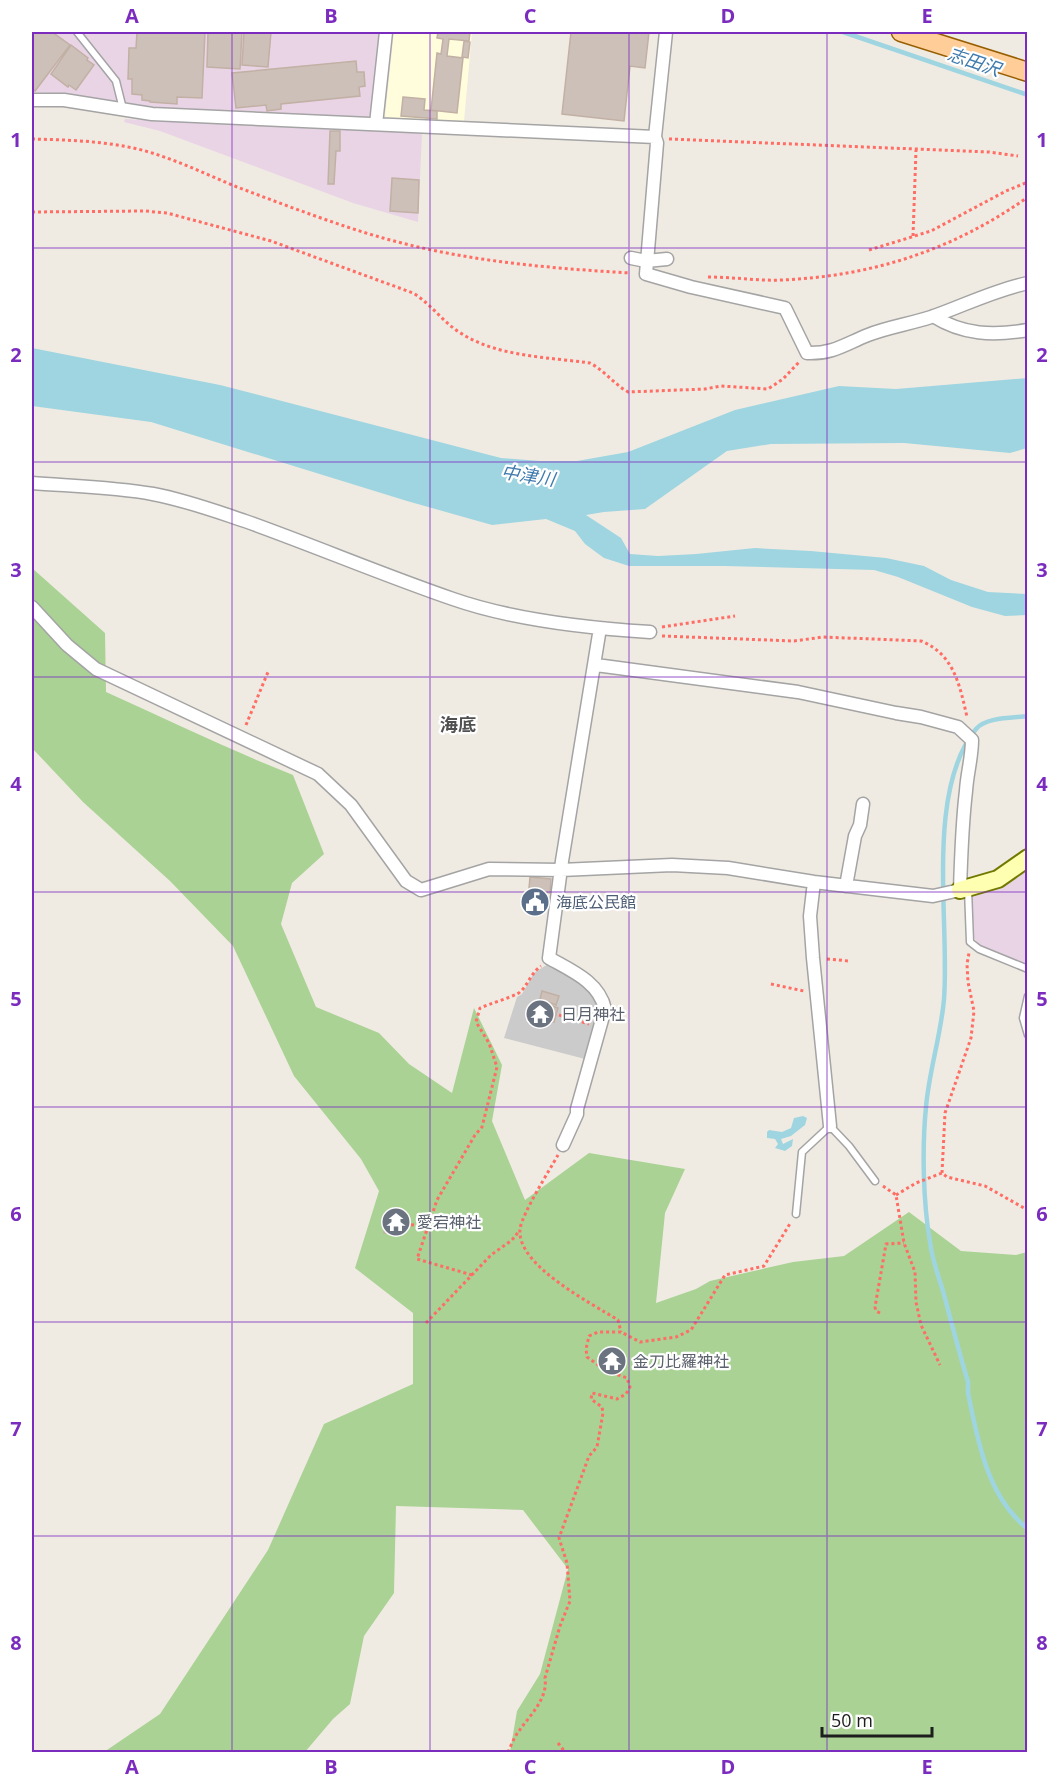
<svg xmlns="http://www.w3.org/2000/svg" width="1059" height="1784" font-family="'Open Sans','Noto Sans JP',sans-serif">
<rect width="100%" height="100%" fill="#f0ebe2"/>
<!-- industrial -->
<path fill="#e9d4e6" d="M32 32H381L373 111 367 118 142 107 69 95 32 92Z
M125 119 422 133 418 222 353 203 160 131 124 122Z
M1027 867V966L978 944 971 932V896Z"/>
<!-- education -->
<path fill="#fffddc" d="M394 32H472L464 121 387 118 385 116Z"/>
<!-- religious -->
<path fill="#cbcbcb" d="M548 964 586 981 602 1008 585 1059 504 1038 517 997 522 994 534 973Z"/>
<!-- forest -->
<path fill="#a9d294" d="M32 568 105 633 106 692C168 720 230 750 293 775L324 854 292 883 281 924 316 1007 379 1033 409 1064 452 1093 474 1008 502 1065 492 1121 525 1200 589 1153 685 1169 665 1213 656 1303 696 1289 710 1281 793 1262 844 1256 909 1212 961 1251 1016 1255 1027 1252V1752H510L517 1711 540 1674 568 1569 523 1510 396 1506 394 1593 364 1636 350 1704 333 1719 305 1752H104L160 1714 268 1550 324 1424 413 1384V1313L355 1268 379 1191 361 1159 294 1076 233 946 170 881 83 802 32 748Z"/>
<!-- water -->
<path fill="#9fd5e1" d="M32 348 220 385 501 458 540 461H577L628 452 735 410 839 386 896 389 1027 378V448L1010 453 904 443 771 444 727 451 645 509 604 512 586 515 621 538 630 554 658 556 696 554 755 548 811 551 886 558 924 566 951 580 988 592 1027 594V615L1005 616 972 607 898 577 874 570 724 566H629L604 558 585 544 575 531 546 519 492 525 407 501 151 422 32 406Z
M803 1116 807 1118 805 1125 791 1136 781 1139 783 1144 793 1139 792 1146 785 1151 775 1148 778 1144 775 1139 767 1138V1132L769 1130 782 1132 791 1128 794 1118Z"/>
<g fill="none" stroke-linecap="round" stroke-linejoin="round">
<!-- stream -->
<path stroke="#9fd5e1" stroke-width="4.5" d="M843 32 1028 95
M1028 716C1013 718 986 717 976 729 925 792 950 922 944 999 941 1035 929 1071 926 1107 922 1147 923 1202 930 1242 932 1259 938 1275 943 1291 951 1321 959 1352 968 1382V1393C978 1441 987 1497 1028 1529"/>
</g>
<!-- building -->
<path fill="#ccc0b8" stroke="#c2b0a4" stroke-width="1.5" d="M34 32H52L70 45 35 91 32 88V35Z
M137 32H205L202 98 177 97V104L150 102V101L142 100V95L132 94V79H128L129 48H136Z
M208 32H242L240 69 207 67Z
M244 32H271L268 67 242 65Z
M438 32H470L469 41 449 39 447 56 463 58 457 113 431 110 437 53 441 54 443 39 437 38Z
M571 32H649L645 68 630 66 624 121 562 114Z
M464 41 470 42 468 58 462 57Z
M71 45 88 58 87 60 94 65 76 90 69 85 68 87 51 74Z
M356 61 357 72H364L365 86 359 87 360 96 281 104V109L267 111 266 105 236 108 232 73Z
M403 97 425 99 424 110 437 111V119L401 116Z
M330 131H340V151H336L334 184H328Z
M392 178 419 180 418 213 390 211Z
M530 877 551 879 550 893 543 892 542 912 527 910Z
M542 991 559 996 556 1005 540 999Z
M539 1001 558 1008 554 1022 535 1017Z
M397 1220V1233H384V1221Z"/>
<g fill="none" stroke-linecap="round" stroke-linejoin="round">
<!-- lane casing -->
<g stroke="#a4a4a4" stroke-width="9">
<path id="lane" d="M77 32 116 81 123 109
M968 889 970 942 979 949 1028 969
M1028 996 1023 1018 1028 1035
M796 1214 802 1152 830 1126 849 1146 875 1181"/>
</g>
<!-- street casing -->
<g stroke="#a4a4a4" stroke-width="15">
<path id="street" d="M32 100H64L152 114 655 137 666 32
M376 124 386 32
M655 137 657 143 646 274 691 287 785 308 807 353C833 354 845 344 868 335 888 327 910 324 931 317 963 306 994 290 1028 283
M631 258 646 261 667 259
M933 316C963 335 993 336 1028 330
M32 483C71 486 115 487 153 494 185 500 215 511 245 521 315 546 383 575 453 599 513 620 586 628 650 632
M32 607 67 645 96 669 318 774 351 805 406 881 421 890 489 869 561 870 672 865 728 868 814 882 933 896 960 890C961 857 962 824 966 791 967 774 972 757 972 740L958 727 921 717 896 713 798 692 596 665
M814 882 810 916 813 958 830 1126
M846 886 855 836 860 825 863 804
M563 1145 577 1114V1109L605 1009C599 982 572 971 549 958L562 861 600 628"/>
</g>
<!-- secondary casing -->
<g stroke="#717900" stroke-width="20">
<path id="secondary" d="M960 890 998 879 1028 858"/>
</g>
<!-- primary casing -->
<g stroke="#975e00" stroke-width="21">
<path id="primary" d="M901 32 1028 72"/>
</g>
<!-- path -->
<path stroke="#ff6d64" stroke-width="3" stroke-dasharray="3 3" stroke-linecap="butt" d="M32 139C70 140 111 141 149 152 179 161 208 175 237 187 285 205 334 224 383 238 464 261 546 268 630 273
M669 139 989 152 1018 156
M32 212 145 211 167 213 271 241 413 293C431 304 442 321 459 332 496 357 548 357 590 363 605 371 614 384 628 392L705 389 721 386 768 389 783 379 800 361
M913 236 916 150
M869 250 931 231 1006 191 1028 182
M708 277C733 277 757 281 782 280 873 276 953 250 1028 197
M662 627 735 616
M662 636 794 641 823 637 921 641C954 654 960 686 967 717
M246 725 268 672
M827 959 849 961
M771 984 804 991
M559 1015 589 1024
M558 1155C549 1171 522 1214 520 1229 516 1265 591 1303 618 1320L621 1332
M942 1173 945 1113 971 1038 974 1011 968 982 967 964 969 953
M883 1186 896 1195 904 1243 915 1272 916 1302 921 1325 940 1365
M896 1195 916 1183 942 1173 947 1177 985 1186 1024 1208 1028 1207
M411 1225 429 1224
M472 1275 417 1259 437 1200 475 1135 482 1127 497 1067 489 1043 476 1022 480 1008C489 1004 516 996 520 992 528 985 530 974 541 966
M880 1313 876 1311 875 1307 886 1244 904 1243
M426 1323 491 1255 512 1240 520 1230
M558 1743 565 1752
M508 1752C511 1746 514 1737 519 1731 530 1715 548 1699 545 1678L560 1626 570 1601 567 1563 559 1538 589 1456 597 1447 603 1413 602 1407 591 1399 592 1393 617 1399 626 1394 630 1387 627 1378 607 1371 587 1357 586 1349 589 1336 598 1332H621L640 1342 676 1337 691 1330 725 1275 764 1266 791 1222"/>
<!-- lane -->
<use href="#lane" stroke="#fff" stroke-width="6"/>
<!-- street -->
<use href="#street" stroke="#fff" stroke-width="12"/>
<!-- secondary -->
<use href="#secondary" stroke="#feffb1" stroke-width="16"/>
<!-- primary -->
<use href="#primary" stroke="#ffce98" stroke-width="18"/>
</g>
<!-- grid -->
<path fill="none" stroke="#7b2cbf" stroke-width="1.5" stroke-opacity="0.55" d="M232 32V1752M430 32V1752M629 32V1752M827 32V1752M32 248H1028M32 462H1028M32 677H1028M32 892H1028M32 1107H1028M32 1322H1028M32 1536H1028"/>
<!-- icons -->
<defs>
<g id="civic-disc" transform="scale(1.5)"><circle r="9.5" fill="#5c6f8a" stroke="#fff"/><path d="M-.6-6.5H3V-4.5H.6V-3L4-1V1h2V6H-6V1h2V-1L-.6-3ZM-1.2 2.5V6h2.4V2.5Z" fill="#fff"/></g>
<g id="temple-disc" transform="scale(1.5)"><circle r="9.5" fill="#6b7280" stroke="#fff"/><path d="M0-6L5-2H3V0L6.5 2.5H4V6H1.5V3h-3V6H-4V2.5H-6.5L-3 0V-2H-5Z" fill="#fff"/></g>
</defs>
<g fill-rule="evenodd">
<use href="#civic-disc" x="535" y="902"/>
<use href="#temple-disc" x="540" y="1014"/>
<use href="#temple-disc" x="396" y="1222"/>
<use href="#temple-disc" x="612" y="1361"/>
</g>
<g text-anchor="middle" stroke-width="4.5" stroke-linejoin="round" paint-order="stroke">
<!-- service labels -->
<g font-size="16" fill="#4e5e75" stroke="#fff" text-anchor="start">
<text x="556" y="908">海底公民館</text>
</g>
<!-- worship labels -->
<g font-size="16" fill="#5b616d" stroke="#fff" text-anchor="start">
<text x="561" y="1020">日月神社</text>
<text x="417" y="1228">愛宕神社</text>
<text x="633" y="1367">金刀比羅神社</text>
</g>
<!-- water labels -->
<g font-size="18" font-style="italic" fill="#407bad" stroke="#fff">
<text transform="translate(974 62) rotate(19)" y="6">志田沢</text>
<text transform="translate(528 476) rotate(9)" y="6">中津川</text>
</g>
<!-- neighbourhood labels -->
<g font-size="18" font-weight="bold" fill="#505050" stroke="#fff">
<text x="458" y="731">海底</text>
</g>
</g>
<!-- border -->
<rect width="1059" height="1784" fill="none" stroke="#ffffff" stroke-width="66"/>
<!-- scale -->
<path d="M822 1727v9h110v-9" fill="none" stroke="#1d1d1d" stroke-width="3"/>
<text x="831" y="1727" font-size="18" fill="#1d1d1d" stroke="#ffffff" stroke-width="4.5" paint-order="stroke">50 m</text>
<rect x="33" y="33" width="993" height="1718" fill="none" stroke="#7b2cbf" stroke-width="2"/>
<g font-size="20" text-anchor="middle" font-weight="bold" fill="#7b2cbf">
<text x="132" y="23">A</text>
<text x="331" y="23">B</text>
<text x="530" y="23">C</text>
<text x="728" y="23">D</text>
<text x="927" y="23">E</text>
<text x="16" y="147">1</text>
<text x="1042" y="147">1</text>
<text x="16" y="362">2</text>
<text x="1042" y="362">2</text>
<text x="16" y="577">3</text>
<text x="1042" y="577">3</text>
<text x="16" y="791">4</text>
<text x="1042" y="791">4</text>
<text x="16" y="1006">5</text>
<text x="1042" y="1006">5</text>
<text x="16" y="1221">6</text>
<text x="1042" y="1221">6</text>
<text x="16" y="1436">7</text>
<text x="1042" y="1436">7</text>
<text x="16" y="1650">8</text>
<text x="1042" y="1650">8</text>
<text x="132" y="1774">A</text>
<text x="331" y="1774">B</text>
<text x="530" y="1774">C</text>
<text x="728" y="1774">D</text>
<text x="927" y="1774">E</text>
</g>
</svg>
